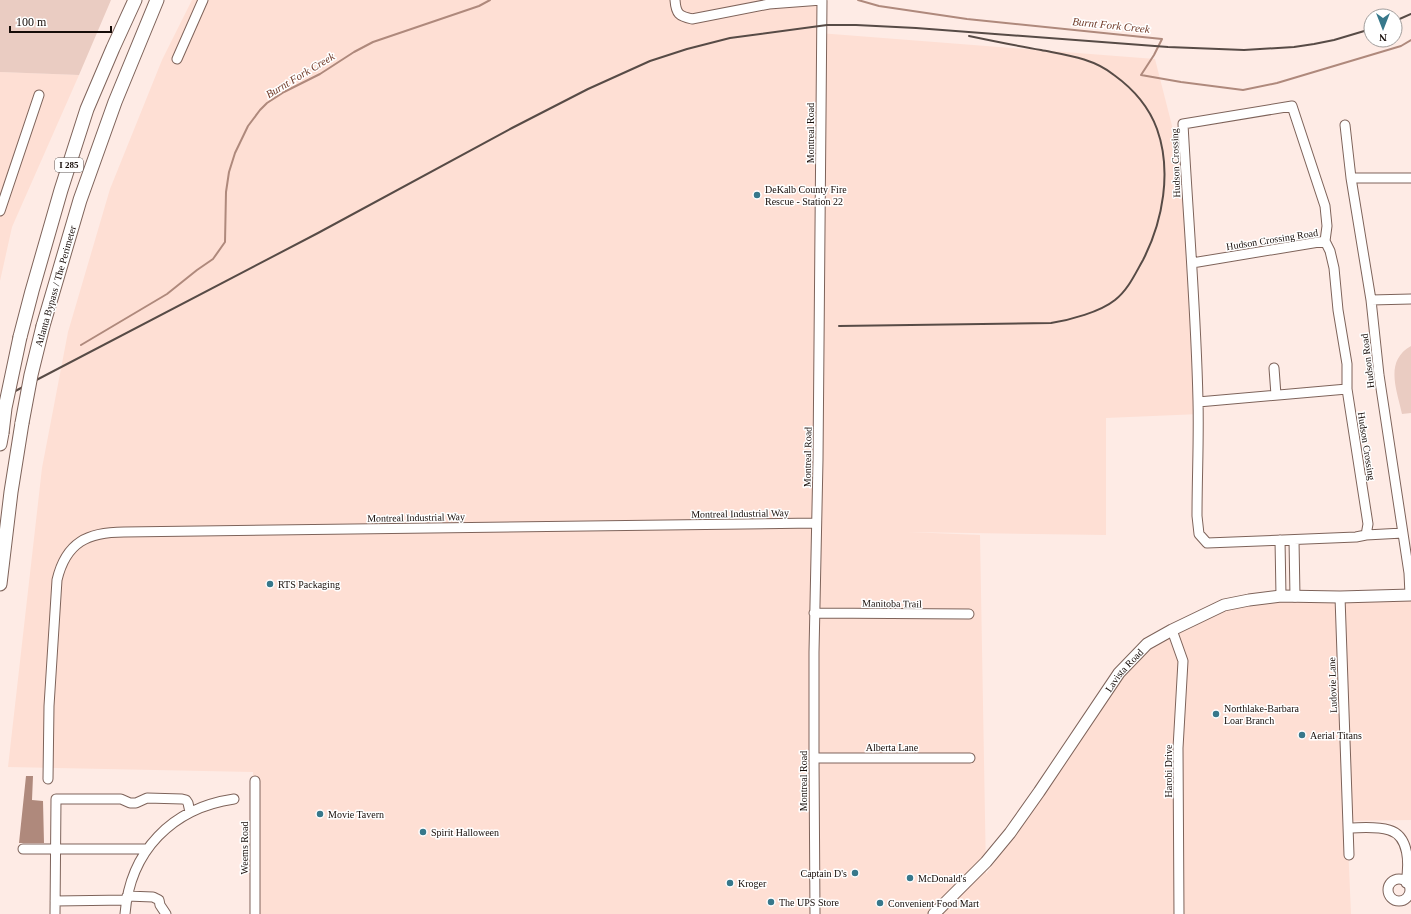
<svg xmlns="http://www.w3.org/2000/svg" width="1411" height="914" font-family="'Times New Roman',serif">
<rect width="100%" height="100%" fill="#feebe5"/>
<!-- built -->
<path fill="#fedfd4" d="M192 0H820L819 33 1155 59 1181 161 1200 414 1106 418V535L908 532 980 535 986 874 1053 780 1106 686 1148 644 1192 618 1283 595H1411V820L1347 821 1351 914H255L253 772 8 767 42 468 68 332 110 189 162 60Z
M0 72 79 75 12 227 0 281Z"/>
<!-- green -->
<path fill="#eaccc2" d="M0 0H111L79 75 0 72Z
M1411 346V413L1402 414C1397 390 1384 361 1411 346Z"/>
<!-- water -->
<path fill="#af897c" d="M26 776H33L32 800 43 801 44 843H19Z"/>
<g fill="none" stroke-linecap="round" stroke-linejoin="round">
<!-- stream -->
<path stroke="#af897c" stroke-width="2" d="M858 0 879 6 967 19 1162 39 1154 55 1141 75 1181 82 1243 90 1277 83 1401 46 1411 40
M81 345 167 294 197 270 213 259 225 242 226 192 229 172 235 153 248 126 260 110 267 103 284 92 320 74 354 52 373 42 479 6 490 0"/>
<!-- minor casing -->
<g stroke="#7e635a" stroke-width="11">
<path id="minor" d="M675 0C676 14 679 16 692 19L769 4 822 0
M177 59 203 0
M1345 125 1351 178 1371 300 1379 375 1409 573 1410 595
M1351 178H1411
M0 211 39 95
M1325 241 1327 226 1325 206 1292 106 1183 124C1188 217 1196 308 1198 401 1199 439 1197 478 1197 516L1199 534 1207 543 1356 537 1366 535 1403 533
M1325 241 1330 251 1334 268 1338 310 1347 364V389L1368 524 1366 535
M1192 263 1325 241
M1371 300 1411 299
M1274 368 1276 395
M1198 402 1347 389
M1280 540 1281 596
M1294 540 1295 597
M1340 597 1349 855
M814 613 969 614
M1172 630 1183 661 1178 748 1179 914
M814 758H970
M48 779 49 706 57 580C66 542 88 532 124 532L816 523
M255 781V914
M1348 828C1361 828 1376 826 1389 830 1410 836 1409 865 1406 883
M23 849H147
M1388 890a11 11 0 1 1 22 0a11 11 0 1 1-22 0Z
M127 896 153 897 159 900 160 905 166 914
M55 901 127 900
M55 914 56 799H121L130 803H136L147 798 182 799 186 800 188 803 190 812
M125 914C130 851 172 808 234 799
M815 914 814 758V652L818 460 822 0"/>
</g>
<!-- major casing -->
<g stroke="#7e635a" stroke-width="13">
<g id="major">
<path id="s1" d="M934 914 986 862 1010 833 1039 792 1119 673 1147 644 1172 630 1224 605 1249 600 1281 596 1340 597 1411 595"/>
</g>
</g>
<!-- highway casing -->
<g stroke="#7e635a" stroke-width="15">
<path id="highway" d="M43 326 80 200 115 102 157 0
M20 337 32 291 61 190 87 109 113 48 135 0
M0 444 2 433
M0 584 11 492 22 423"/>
</g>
<!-- minor -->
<use href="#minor" stroke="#fff" stroke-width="9"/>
<!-- major -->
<use href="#major" stroke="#fff" stroke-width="11"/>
<!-- highway -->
<use href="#highway" stroke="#fff" stroke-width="13"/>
<!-- rail -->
<path stroke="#574b46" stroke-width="2" d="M1395 21 1411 14
M839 326 1051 323C1070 320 1100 312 1115 300 1128 290 1135 274 1143 260 1163 221 1172 171 1157 129 1149 107 1132 88 1114 75 1093 58 1066 55 1041 50 1017 46 993 41 969 36
M0 399 318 233 512 128 588 89 650 61 687 49 730 38 827 25H856L916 28 1168 47 1244 50 1294 47 1314 44 1334 40 1371 29"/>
<!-- highway-bridge casing -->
<g stroke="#7e635a" stroke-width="15" stroke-linecap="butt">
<path id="highway-bridge" d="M22 423 31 375 43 326
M2 433 5 408 20 337"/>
</g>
<!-- highway-bridge -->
<use href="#highway-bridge" stroke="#fff" stroke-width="13"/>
</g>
<!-- markers -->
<g fill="#37788b" stroke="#fff" stroke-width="1.5">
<circle cx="757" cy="195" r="4"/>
<circle cx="270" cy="584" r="4"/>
<circle cx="1216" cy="714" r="4"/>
<circle cx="1302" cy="735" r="4"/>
<circle cx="320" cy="814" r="4"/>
<circle cx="423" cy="832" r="4"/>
<circle cx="855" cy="873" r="4"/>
<circle cx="910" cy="878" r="4"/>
<circle cx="730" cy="883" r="4"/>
<circle cx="771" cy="902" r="4"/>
<circle cx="880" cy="903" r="4"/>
</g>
<g text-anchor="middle" stroke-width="3" stroke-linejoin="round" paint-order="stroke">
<!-- shield labels -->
<rect fill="#fff" stroke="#5c5552" stroke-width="1" x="55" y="158" width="28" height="14" rx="3"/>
<g font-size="9" font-weight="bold" fill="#160c08">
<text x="69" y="168">I 285</text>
</g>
<!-- street labels -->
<g font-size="10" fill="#160c08" stroke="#fff">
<text transform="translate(810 133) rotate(-90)" y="4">Montreal Road</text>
<text transform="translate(1175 163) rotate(-92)" y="4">Hudson Crossing</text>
<text transform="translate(1272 239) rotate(-9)" y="4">Hudson Crossing Road</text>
<text transform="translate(55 286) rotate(-74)" y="4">Atlanta Bypass / The Perimeter</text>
<text transform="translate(1367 361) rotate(-97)" y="4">Hudson Road</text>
<text transform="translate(1367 446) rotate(81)" y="4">Hudson Crossing</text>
<text transform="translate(807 457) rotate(-89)" y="4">Montreal Road</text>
<text transform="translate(740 513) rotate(-1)" y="4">Montreal Industrial Way</text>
<text transform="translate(416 517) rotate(-1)" y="4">Montreal Industrial Way</text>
<text transform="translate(892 603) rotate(1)" y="4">Manitoba Trail</text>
<text dy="4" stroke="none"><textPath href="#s1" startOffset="310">Lavista Road</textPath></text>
<text transform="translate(1332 685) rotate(-92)" y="4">Ludovie Lane</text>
<text x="892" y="751">Alberta Lane</text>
<text transform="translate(1168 771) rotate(-90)" y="4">Harobi Drive</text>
<text transform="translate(803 781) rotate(-90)" y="4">Montreal Road</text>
<text transform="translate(244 848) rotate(-90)" y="4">Weems Road</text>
</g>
<!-- poi labels -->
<g font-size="10" fill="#160c08" stroke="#fff" text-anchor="start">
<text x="765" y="193">DeKalb County Fire<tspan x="765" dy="12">Rescue - Station 22</tspan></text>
<text x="278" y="588">RTS Packaging</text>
<text x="1224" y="712">Northlake-Barbara<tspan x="1224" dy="12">Loar Branch</tspan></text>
<text x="1310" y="739">Aerial Titans</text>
<text x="328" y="818">Movie Tavern</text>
<text x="431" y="836">Spirit Halloween</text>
<text x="847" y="877" text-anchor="end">Captain D's</text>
<text x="918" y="882">McDonald's</text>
<text x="738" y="887">Kroger</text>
<text x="779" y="906">The UPS Store</text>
<text x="888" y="907">Convenient Food Mart</text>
</g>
<!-- water labels -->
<g font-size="11" font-style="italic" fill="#713b29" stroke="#fff">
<text transform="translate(1111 25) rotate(6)" y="4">Burnt Fork Creek</text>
<text transform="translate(300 75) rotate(-31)" y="4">Burnt Fork Creek</text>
</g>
</g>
<!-- north arrow -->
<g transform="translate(1383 28) rotate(180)"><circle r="19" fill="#ffffff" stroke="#a29e9c"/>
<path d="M0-3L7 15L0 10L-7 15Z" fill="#37788b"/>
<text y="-6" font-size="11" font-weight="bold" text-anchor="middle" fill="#160c08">N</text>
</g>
<!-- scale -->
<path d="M10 26v6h101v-6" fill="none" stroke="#160c08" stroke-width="2"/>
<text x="16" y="26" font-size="12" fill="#160c08" stroke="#ffffff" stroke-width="3" paint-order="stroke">100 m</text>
</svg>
